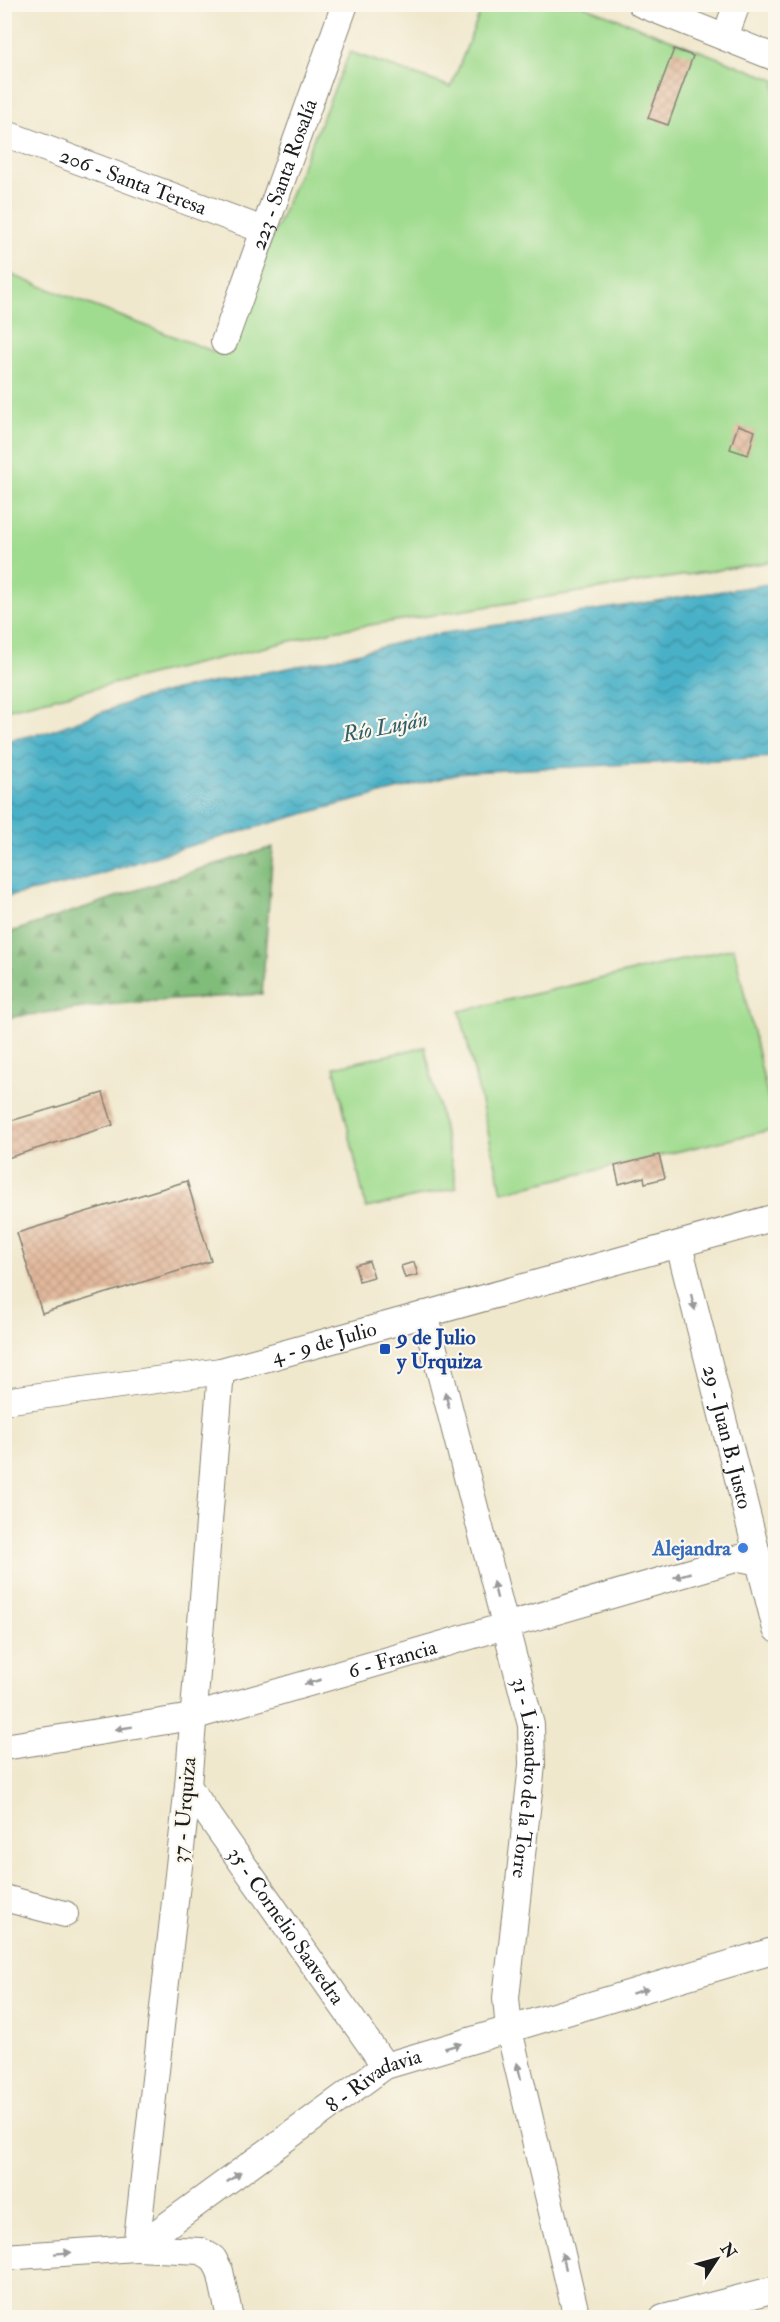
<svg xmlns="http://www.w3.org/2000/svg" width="780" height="2322" font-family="'IM FELL Double Pica',serif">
<defs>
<pattern id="forest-firs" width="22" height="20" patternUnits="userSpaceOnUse" patternTransform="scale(1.5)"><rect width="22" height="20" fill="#80bc7a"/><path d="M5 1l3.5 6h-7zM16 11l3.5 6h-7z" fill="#689863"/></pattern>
<pattern id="water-waves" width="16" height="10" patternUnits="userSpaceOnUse" patternTransform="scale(1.5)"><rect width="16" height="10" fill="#48b1c7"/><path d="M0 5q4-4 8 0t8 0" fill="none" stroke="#3b8fa1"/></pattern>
<pattern id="building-cross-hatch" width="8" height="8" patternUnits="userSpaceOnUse" patternTransform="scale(1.5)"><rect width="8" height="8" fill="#e2b89b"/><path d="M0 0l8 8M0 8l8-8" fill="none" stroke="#c19e85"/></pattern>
</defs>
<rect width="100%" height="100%" fill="#fbf7ec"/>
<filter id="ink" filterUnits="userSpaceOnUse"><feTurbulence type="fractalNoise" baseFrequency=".0167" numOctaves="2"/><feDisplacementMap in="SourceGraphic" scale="12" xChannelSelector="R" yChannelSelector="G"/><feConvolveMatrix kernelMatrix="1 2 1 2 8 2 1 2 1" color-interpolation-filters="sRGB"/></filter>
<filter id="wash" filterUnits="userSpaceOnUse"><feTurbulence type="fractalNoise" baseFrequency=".008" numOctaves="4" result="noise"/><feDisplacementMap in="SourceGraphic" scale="24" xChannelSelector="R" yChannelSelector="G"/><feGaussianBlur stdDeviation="1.35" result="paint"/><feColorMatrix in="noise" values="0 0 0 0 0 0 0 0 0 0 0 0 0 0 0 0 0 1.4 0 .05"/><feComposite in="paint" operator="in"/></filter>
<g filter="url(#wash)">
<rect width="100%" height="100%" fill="#f0e8cd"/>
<!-- green -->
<path fill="#a0dc8f" stroke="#5e7c56" stroke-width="1.5" d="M483 5H582L775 80V561L332 631 5 710 4 272 223 355 350 52 451 87Z
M734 948 775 1129 502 1192 460 1011Z
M425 1047 457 1188 366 1208 334 1067Z"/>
<!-- forest -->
<path fill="url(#forest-firs)" stroke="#4e6c4b" stroke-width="1.5" d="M273 847 262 994 115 1004 5 1018V934L203 868Z"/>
<!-- water -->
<path fill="url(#water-waves)" stroke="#326672" stroke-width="1.5" d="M775 583V757L466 772 314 811 182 848 72 883 5 897V741L48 732 133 701 180 689 329 660 425 636Z"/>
<g id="blocks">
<!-- building -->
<path fill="url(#building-cross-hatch)" d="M674 49 693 56 668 125 648 118Z
M738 425 755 431 748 455 730 449Z
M103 1093 113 1125 4 1159V1123Z
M659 1155 665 1178 645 1183 644 1177 619 1184 615 1166Z
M187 1181 211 1261 42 1313 17 1233Z
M369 1261 374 1277 359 1281 355 1265Z
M414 1262 418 1275 405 1278 401 1266Z"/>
</g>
</g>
<g filter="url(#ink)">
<use href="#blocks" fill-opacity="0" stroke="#868274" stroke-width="1.5"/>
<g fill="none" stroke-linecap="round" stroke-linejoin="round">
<!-- minor casing -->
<g stroke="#868274" stroke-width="28">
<g id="minor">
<path d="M641 4 776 58"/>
<path d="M725 37 737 4"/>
<path id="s1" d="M4 133 263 230"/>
<path id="s2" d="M224 342 345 4"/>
<path id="s3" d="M679 1245 776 1629"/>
<path id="s4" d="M425 1314 531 1725 532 1765 506 1998 509 2030 577 2318"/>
<path d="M221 1371 188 1786 136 2248 201 2251 213 2258 220 2271 230 2318"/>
<path id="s5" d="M4 1401 221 1371 776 1217"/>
<path id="s6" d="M4 1747 192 1717 739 1558 776 1565"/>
<path id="s7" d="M188 1786 385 2066"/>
<path d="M4 1898 65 1914"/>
<path id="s8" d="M4 2257 136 2248 385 2066 776 1950"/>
<path d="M663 2318 776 2289"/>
</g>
</g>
<!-- minor -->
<use href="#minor" stroke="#fff" stroke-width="26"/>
</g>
<!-- one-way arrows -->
<defs><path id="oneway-solid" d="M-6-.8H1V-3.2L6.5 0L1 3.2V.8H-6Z" transform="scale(1.5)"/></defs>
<g fill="#999">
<use href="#oneway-solid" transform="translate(693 1302) rotate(76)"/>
<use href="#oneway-solid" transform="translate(447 1400) rotate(-104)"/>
<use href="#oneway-solid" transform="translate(682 1575) rotate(164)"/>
<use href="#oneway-solid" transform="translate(495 1590) rotate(-104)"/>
<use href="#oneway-solid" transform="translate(313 1682) rotate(164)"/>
<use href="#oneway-solid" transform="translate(124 1728) rotate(171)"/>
<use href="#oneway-solid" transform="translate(640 1991) rotate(-17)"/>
<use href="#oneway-solid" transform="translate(453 2046) rotate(-16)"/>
<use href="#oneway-solid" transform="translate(519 2071) rotate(-103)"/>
<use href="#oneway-solid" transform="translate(234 2177) rotate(-36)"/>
<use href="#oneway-solid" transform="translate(63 2253) rotate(-4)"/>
<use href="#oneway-solid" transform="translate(564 2261) rotate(-103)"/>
</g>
</g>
<!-- markers -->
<rect fill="#1a4fb4" stroke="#fbf7ec" stroke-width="2" x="379" y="1343" width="12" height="12" rx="3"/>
<circle fill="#3f7fe0" stroke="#fbf7ec" stroke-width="2" cx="743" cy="1548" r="6"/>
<g text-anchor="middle" stroke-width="4.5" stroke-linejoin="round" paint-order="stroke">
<!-- street labels -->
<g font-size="21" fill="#1c1c1c" stroke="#fbf7ec">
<text dy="7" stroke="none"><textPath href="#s2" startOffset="178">223 - Santa Rosalía</textPath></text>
<text dy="7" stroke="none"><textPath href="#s1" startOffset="138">206 - Santa Teresa</textPath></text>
<text dy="7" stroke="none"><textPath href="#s5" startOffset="326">4 - 9 de Julio</textPath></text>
<text dy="7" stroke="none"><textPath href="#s3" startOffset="198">29 - Juan B. Justo</textPath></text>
<text dy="7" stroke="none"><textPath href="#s6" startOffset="399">6 - Francia</textPath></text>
<text dy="7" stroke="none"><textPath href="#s4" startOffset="477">31 - Lisandro de la Torre</textPath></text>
<text transform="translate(184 1810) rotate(-85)" y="7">37 - Urquiza</text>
<text dy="7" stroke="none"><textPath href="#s7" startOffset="171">35 - Cornelio Saavedra</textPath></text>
<text dy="7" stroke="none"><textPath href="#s8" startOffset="424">8 - Rivadavia</textPath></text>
</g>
<!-- transit labels -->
<g font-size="21" font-weight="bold" fill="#164399" stroke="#fbf7ec" text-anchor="start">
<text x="397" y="1344">9 de Julio<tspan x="397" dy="24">y Urquiza</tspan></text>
</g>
<!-- shop labels -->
<g font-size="21" font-weight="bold" fill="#366cbe" stroke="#fbf7ec" text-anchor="end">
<text x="731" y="1555">Alejandra</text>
</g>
<!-- water labels -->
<g font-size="22" font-style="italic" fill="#305f69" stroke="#fbf7ec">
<text transform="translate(385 726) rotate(-11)" y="8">Río Luján</text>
</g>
</g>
<!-- margin -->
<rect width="780" height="2322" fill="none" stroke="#fbf7ec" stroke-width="24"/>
<!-- north arrow -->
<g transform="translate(717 2259) rotate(54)" stroke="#fbf7ec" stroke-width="4.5" paint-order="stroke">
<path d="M0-4.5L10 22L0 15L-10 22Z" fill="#1c1c1c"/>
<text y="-9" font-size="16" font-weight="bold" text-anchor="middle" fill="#1c1c1c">N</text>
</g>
</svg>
